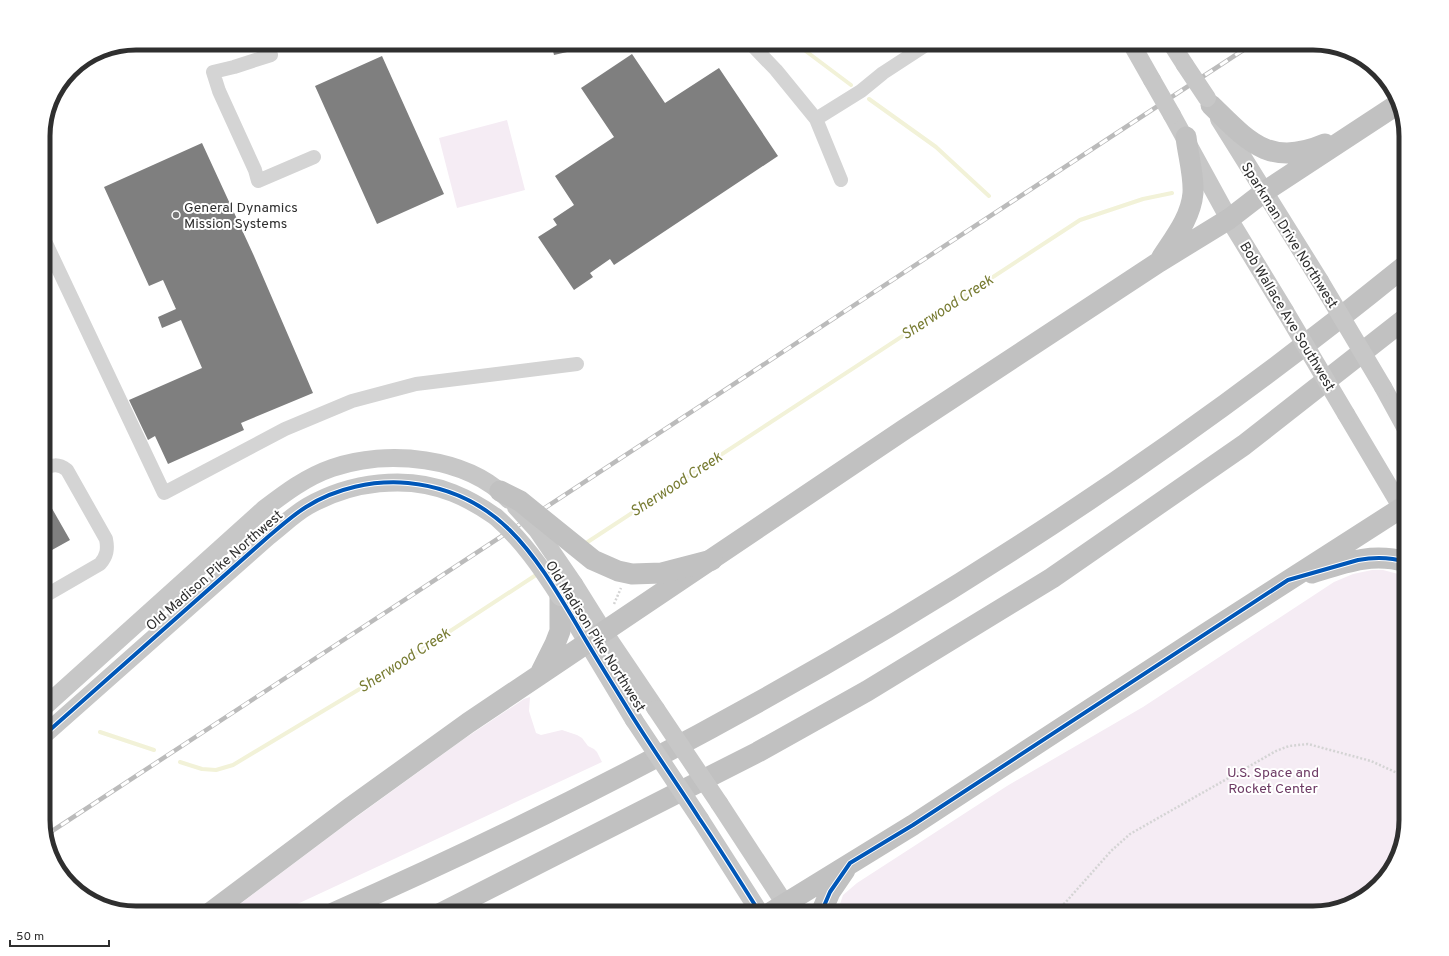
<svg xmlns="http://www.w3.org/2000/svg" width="1449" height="956" font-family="Overpass,sans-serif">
<rect width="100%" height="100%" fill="#fff"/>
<!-- green -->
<path fill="#f5ecf4" d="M507 120 525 190 457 208 439 138Z
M1372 570H1383L1406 576V821L1391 872 1359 901 1314 913H837L843 895 857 883 1007 786 1143 707 1334 582 1353 574Z
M530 697 529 711 536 733 541 735 562 730 577 735 582 738 588 746 594 749 597 752 602 762 278 913H228L348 823 464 739 524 699Z"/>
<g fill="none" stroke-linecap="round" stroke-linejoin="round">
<!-- stream -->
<path stroke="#f2f2d8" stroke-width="4" d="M795 43 851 85
M869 99 936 147 989 196
M583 545 1080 220 1143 199 1172 193
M100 732 154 750
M180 762 202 769 216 770 233 765 383 675 539 573"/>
</g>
<!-- building -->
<path fill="#7f7f7f" d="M551 43H588L589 47 554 55Z
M632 54 665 103 719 68 778 156 614 265 610 259 590 273 593 277 574 290 538 237 557 225 553 219 574 205 555 176 614 137 581 88Z
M382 56 444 194 377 224 315 86Z
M202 143 254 256 313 393 241 423 244 430 168 464 155 436 148 440 129 400 202 368 181 320 162 328 158 317 176 309 163 280 149 286 104 187Z
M50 505 70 540 43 555V509Z"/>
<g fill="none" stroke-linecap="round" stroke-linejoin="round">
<!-- path -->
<path stroke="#d4d4d4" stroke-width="2.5" stroke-dasharray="2 2" stroke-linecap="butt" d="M614 604 621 588
M1050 913 1065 903 1111 851 1130 834 1276 751 1289 746 1308 744 1371 761 1406 777"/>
<!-- minor -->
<path stroke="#d4d4d4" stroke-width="14" d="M750 43 776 70 816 119 841 180
M271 55 234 67 213 72 219 91 255 170 258 181 314 157
M816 119 861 91 883 73 929 43
M43 237 164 493 285 429 352 401 416 384 577 364
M43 469C52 465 58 463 67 470L106 539C108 549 107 556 100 564L43 597"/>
<!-- major -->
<path stroke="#c7c7c7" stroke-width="18" d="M1131 43 1152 80
M1171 43 1185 65
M1172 115 1229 219 1285 311
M1219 119 1320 281
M1383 387 1406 429
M1346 414 1406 515
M574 584 604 632 656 709
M560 597 634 720
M43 708 264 509C285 493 306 477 332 468 387 449 467 456 509 500
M43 736 269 536C282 526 294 514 308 506 350 482 407 474 453 493 468 499 482 507 496 517
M719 803 785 904
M700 819 760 913"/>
<!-- highway -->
<path stroke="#c1c1c1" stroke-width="21" d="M1211 105C1248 141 1269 168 1325 144
M1162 257C1175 237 1191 217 1193 193 1194 175 1188 155 1186 137
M1312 573C1344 563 1372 552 1406 562
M540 674 555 644 560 631V597
M210 913 350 808 468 723 905 429 1159 262 1229 219 1264 192 1398 104
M333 913C717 744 1081 530 1406 265
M441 913 758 752 867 691 1052 578 1244 445 1406 318
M770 913 913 825 1205 634 1406 505
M821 913 830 892 845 870"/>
<!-- rail casing -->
<g stroke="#bbb" stroke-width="4.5">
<path id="rail" d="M46 835 1254 43"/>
</g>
<!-- rail -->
<use href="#rail" stroke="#fff" stroke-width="3" stroke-dasharray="9" stroke-linecap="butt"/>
<!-- major-bridge -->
<path stroke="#c7c7c7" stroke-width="18" d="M1185 65 1207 98
M1152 80 1172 115
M1320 281 1383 387
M1285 311 1346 414
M516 507 537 530 574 584
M496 517C522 540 541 567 560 597
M656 709 719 803
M634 720 700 819"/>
<!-- highway-bridge -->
<path stroke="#c1c1c1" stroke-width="21" d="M500 491 520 501 593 560 618 571 632 574 662 573 712 560"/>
<!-- cycleway casing -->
<g stroke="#fff" stroke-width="6">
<path id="cycleway" d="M43 736 269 536C281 526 293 515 306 507 336 488 373 480 408 483 499 492 535 555 578 627 594 655 612 683 629 711 651 747 676 782 699 818 720 849 740 881 760 913
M821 913 830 892 850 863 913 825 1288 580 1358 560C1374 557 1390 557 1406 562"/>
</g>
<!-- cycleway -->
<use href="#cycleway" stroke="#0057b8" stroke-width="4"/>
</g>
<!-- markers -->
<circle fill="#787878" stroke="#fff" stroke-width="1.5" cx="176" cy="215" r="4"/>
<g text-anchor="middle" stroke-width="4" stroke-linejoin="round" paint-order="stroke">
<!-- poi labels -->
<g font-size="14" fill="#2f2f2f" stroke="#fff" text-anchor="start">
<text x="184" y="212">General Dynamics<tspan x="184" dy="16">Mission Systems</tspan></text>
</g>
<!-- street labels -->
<g font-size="14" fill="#2f2f2f" stroke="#fff">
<text transform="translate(1290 235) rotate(58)" y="5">Sparkman Drive Northwest</text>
<text transform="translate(1288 316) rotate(59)" y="5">Bob Wallace Ave Southwest</text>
<text transform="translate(214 570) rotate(-41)" y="5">Old Madison Pike Northwest</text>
<text transform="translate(596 636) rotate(58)" y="5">Old Madison Pike Northwest</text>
</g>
<!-- park labels -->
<g font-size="14" fill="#6d3a64" stroke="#fff">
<text x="1273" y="777">U.S. Space and<tspan x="1273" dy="16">Rocket Center</tspan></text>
</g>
<!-- water labels -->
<g font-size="15" font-style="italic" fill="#777b31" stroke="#fff">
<text transform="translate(947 307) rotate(-33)" y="5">Sherwood Creek</text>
<text transform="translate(676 484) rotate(-33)" y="5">Sherwood Creek</text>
<text transform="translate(404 660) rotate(-33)" y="5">Sherwood Creek</text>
</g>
</g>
<!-- crop -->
<path d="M0 0H1449V956H0ZM136 50H1313A86 86 0 0 1 1399 136V820A86 86 0 0 1 1313 906H136A86 86 0 0 1 50 820V136A86 86 0 0 1 136 50Z" fill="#fff" fill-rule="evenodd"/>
<path fill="none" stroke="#2f2f2f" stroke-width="5" d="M136 50H1313A86 86 0 0 1 1399 136V820A86 86 0 0 1 1313 906H136A86 86 0 0 1 50 820V136A86 86 0 0 1 136 50Z"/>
<!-- scale -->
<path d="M10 940v6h99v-6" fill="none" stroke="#2f2f2f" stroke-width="2"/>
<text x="16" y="940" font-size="12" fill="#2f2f2f" stroke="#ffffff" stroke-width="3" paint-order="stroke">50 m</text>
</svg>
